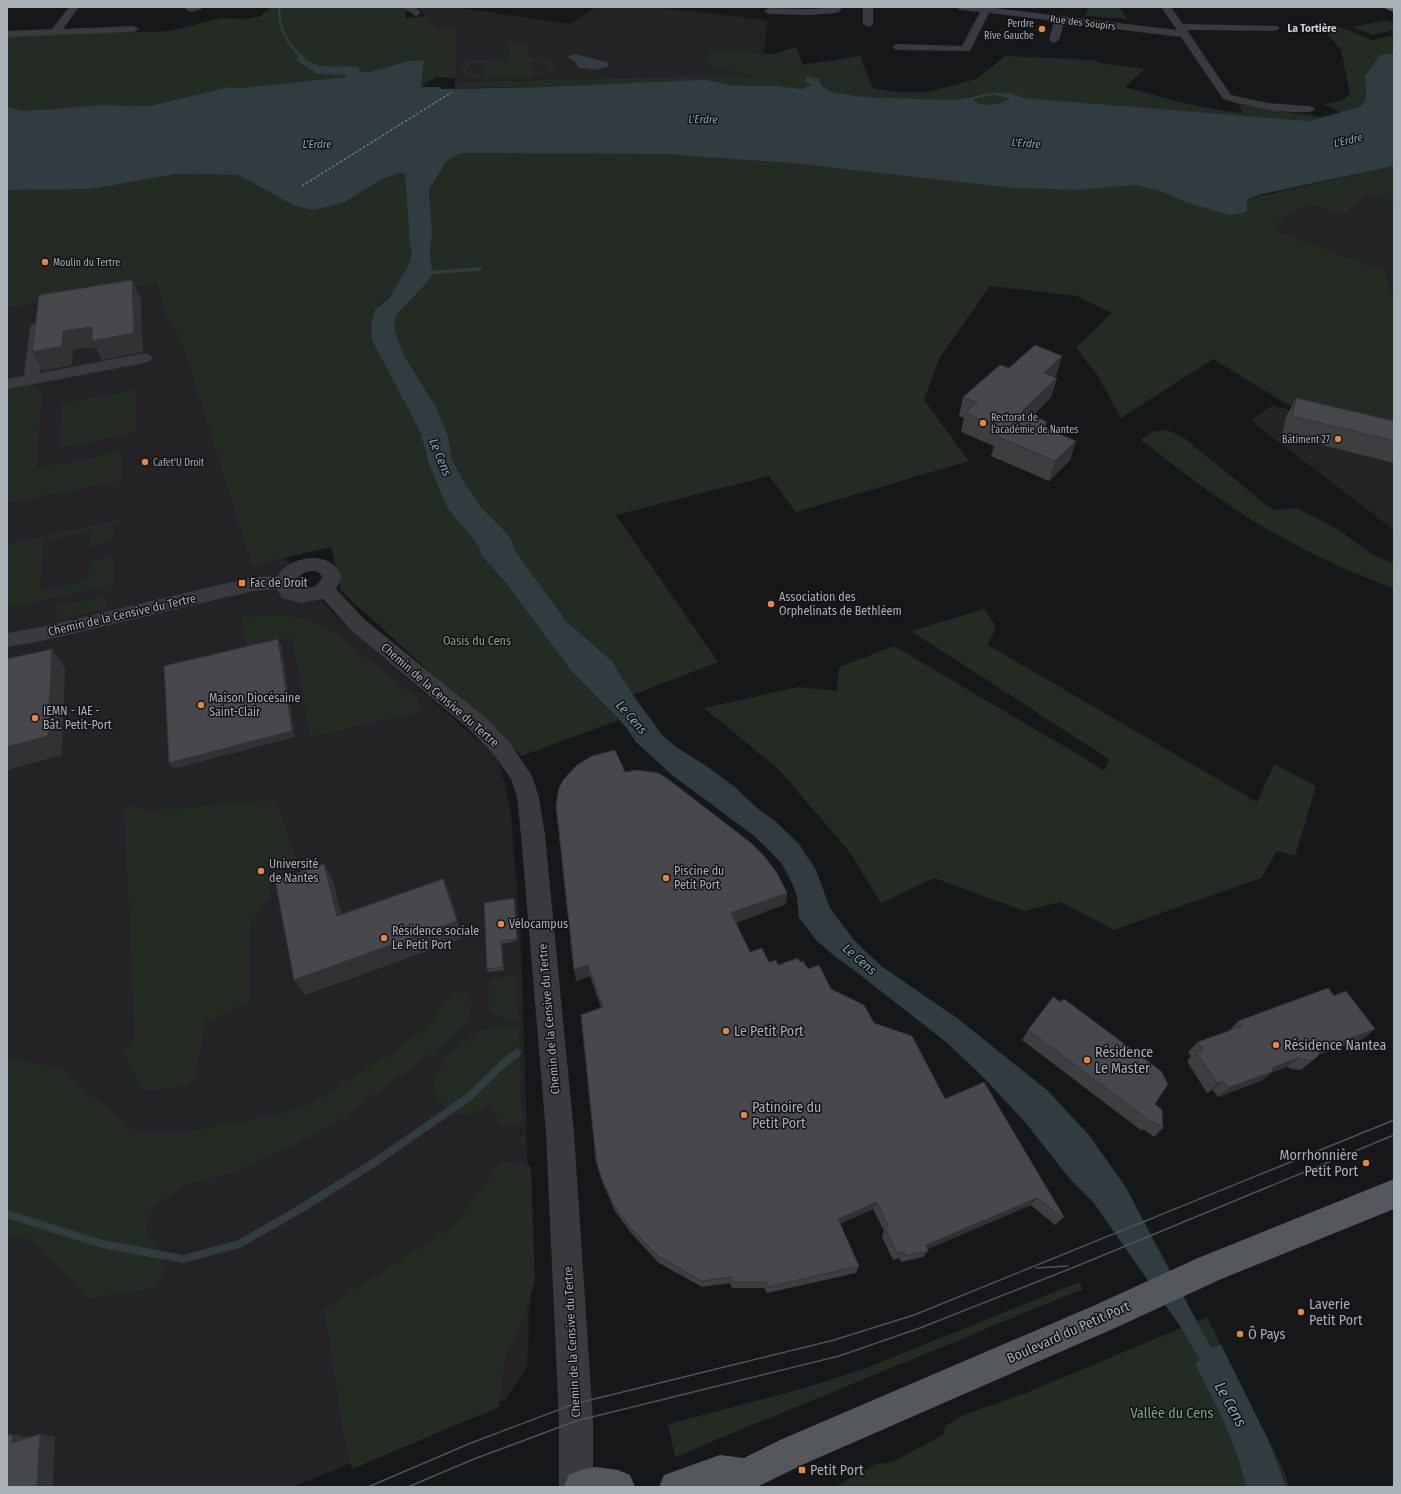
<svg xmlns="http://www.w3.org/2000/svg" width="1401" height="1494" font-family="'Fira Sans Condensed',sans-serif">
<rect width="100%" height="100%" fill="#161718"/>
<!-- built -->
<path fill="#232325" d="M415 7H454L570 24 596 7H654L768 20 760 78 725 75 455 82 457 28H437L419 9Z
M1368 194 1394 202V302L1385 271 1274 230 1283 218 1309 205 1344 214Z
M157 283 166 316 182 344 252 565 285 558 333 613 498 758 510 806 521 937 531 1279 527 1368 505 1400 293 1487H7V308Z
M1272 405 1305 415 1394 434V530L1251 421Z"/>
<!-- green -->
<path fill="#232b23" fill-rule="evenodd" d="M271 7H401L406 10 405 16 407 18 426 16 437 28H457L456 78 436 77 421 87 423 60 408 61 369 72H361L337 67 319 66 299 56 296 60 317 74 345 75 346 77 239 88 229 87 149 106 102 105 23 111 7 107V36L170 31 221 18 246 19 261 16Z
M1088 7H1119L1128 19 1085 16Z
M1386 20 1394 23V30L1372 35 1353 27Z
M1335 25 1372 40 1394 35V53L1380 55 1365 76 1366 99 1360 107 1341 113 1324 104 1341 101 1350 94 1341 50 1324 30Z
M509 42H528L529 58C538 58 549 57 555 65V68C544 81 494 78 476 78L468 76 462 73 461 69 469 63H460V61L509 59ZM532 60 544 61 550 64V68L545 72 533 75ZM484 62 483 76 471 75 466 71V68L473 64Z
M796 47 803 65 860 56 873 88 896 92H928L976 79 1005 56 1096 60 1100 63 1145 69 1125 87C1164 98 1202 109 1242 113L1240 105 1315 116 1322 118 1309 121 1024 98 1011 93 972 96 955 100 862 97 832 92 821 85H811L803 89 778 86 731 85 707 80 544 87 455 88V82L725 75 751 77V74L706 66 710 51 772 54Z
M995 95 1009 99C1001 104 980 108 974 100L978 98Z
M461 153 660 154 790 163 1011 188 1079 190 1136 185 1163 192 1187 203 1247 199 1394 166V202L1368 194 1344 214 1309 205 1283 218 1274 230 1385 271 1394 302V434L1305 415 1213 359 1121 418 1098 376 1076 347 1112 313 1076 296 990 286 939 359 924 400 969 461 796 512 769 476 616 515 718 662 633 695 612 661 566 621 514 549 512 541 505 531 481 507 466 485 452 460 448 436 436 407 404 355 396 335 394 324 397 314 425 285 431 274 430 253 432 231 429 191 446 162Z
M398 173 405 174 409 233C409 236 408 239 409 242 409 246 412 250 412 254 410 274 389 298 375 310L372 340 421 434 429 465 478 545 482 556 505 582 572 672 586 684 619 720 522 756 341 591 331 547 252 566 182 344 166 316 157 283 7 308V190L91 189 176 174 238 175 295 206 343 203 383 179Z
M28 383 42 392 37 468 121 452 122 481 7 503V388Z
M136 390 137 433 59 448 62 403Z
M1168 430 1184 438 1273 510 1297 508 1339 530 1373 555 1394 564V589C1356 574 1316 557 1281 537 1231 510 1186 475 1141 440L1151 432Z
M121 519V525L113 526V542L90 547V531L43 541 40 591 88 581 89 561 113 556V585L7 608V544Z
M106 596V609L56 620 57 606Z
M984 609 996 626 988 645 1257 802 1274 764 1316 786 1295 856 1277 851 1261 878 1114 930 1061 902 1024 911 934 878 881 903 849 851 778 769 704 708 798 687 837 691 839 667 894 646 1104 770 1109 759 911 631Z
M281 615 311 620 334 632 418 699 421 712 310 737 292 638 246 647 242 617Z
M276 800 296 858 268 868 270 898 250 924 249 1002 206 1021 195 1079 178 1088 143 1091 124 1054 135 1040 124 807 136 805 149 811Z
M515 973 518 1019H502L490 1011 488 1006 489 980Z
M462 992 468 994 471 998 472 1007 466 1024 447 1042 333 1125 286 1149 232 1173 182 1186 155 1207 145 1224 150 1237 155 1241 162 1253 165 1271 155 1288 85 1299 76 1284 35 1242 7 1234V1059L66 1069 68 1076 138 1133 191 1131 281 1114 308 1105 396 1051 418 1034 435 1017 447 1001 455 994Z
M505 1027 519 1029 522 1123 500 1125 490 1104 473 1114 452 1115 431 1090 444 1059 479 1030Z
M502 1160 531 1166 535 1282 524 1316 505 1358 499 1407 352 1469 344 1439 324 1309 454 1226Z
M1079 1282 1083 1289 675 1457 668 1424 797 1390 861 1370Z
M1207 1317 1284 1471 1289 1487H835L876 1464 892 1462 943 1435 946 1426 961 1416 1023 1394Z"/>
<!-- water -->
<path fill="#303c40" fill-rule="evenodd" d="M1394 53V166L1263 194 1247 199V212L1229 215 1187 203 1163 192 1136 185 1079 190 1011 188 790 163 660 154 461 153 446 162 429 190 432 231 430 253 432 274 425 285 397 314 394 324 396 335 404 355 436 407 448 436 452 460 466 485 481 507 505 531 512 541 514 549 566 621 612 661 633 695 662 735 676 747 705 765 736 788 757 808 775 821 799 844 816 870 830 908 854 940 881 966 957 1018 1047 1090 1089 1135 1125 1186 1211 1348 1221 1345 1268 1440 1286 1487H1246C1237 1443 1215 1404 1195 1364L1200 1360 1182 1329 1093 1202 1069 1178 1025 1122 982 1076 946 1042 855 971 837 958 817 941 799 918 797 897 793 885 782 864 768 849 753 835 672 775 635 741C628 727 615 716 605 705 594 694 584 683 572 672L505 582 482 556 478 545 448 509 429 465 421 434 372 340 371 322 375 310 389 298 408 266 412 253 409 242V233L405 174 398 173 383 179 343 203 314 210 295 206 238 175 176 174 91 189 7 190V107L23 111 102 105 149 106 229 87 239 88 346 77 345 75 317 74 296 60 299 56 319 66 358 67 361 72H369L408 61 424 60 421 87H439L441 89 544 87 697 80H707L731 85 778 86 803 89 811 85 806 82V77H811L819 79 821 85 832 92 862 97 955 100 991 93H1011L1024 98 1309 121 1360 107 1366 99 1365 76 1380 55ZM995 95 1009 99C1001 104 980 108 974 100L978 98Z
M575 54 607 62 609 66 596 70 579 68 575 62 567 57Z"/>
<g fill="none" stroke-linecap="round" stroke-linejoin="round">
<!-- stream-far2 -->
<path stroke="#303c40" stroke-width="2.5" d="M279 7C278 28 289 47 305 60"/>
<!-- stream-far1 -->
<path stroke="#303c40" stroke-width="3.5" d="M425 273 480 269"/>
<!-- stream -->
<path stroke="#303c40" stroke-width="8" d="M7 1214 102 1244 183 1259 239 1244 302 1208 375 1162 469 1097 505 1062 517 1053"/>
<!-- ferry -->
<path stroke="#83a6b0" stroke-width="1" stroke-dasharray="2.5 2" stroke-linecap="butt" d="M302 186 452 92"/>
<!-- minor -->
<path fill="#383a3d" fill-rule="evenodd" d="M69 7H79L63 29 134 26 139 29 134 32 7 37V31L52 29Z
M184 7H203L201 9C194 11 189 14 184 7Z
M402 7H415L421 13 416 16Z
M843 7 839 12 836 13 809 15 769 14 764 11 769 8 809 9Z
M863 7H873V24L872 26 868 27 863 24Z
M955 7H986L1177 30 1161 7H1171L1183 24 1278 26 1279 28 1278 30 1274 31 1187 30 1231 95 1268 103 1309 106 1313 107 1315 109 1313 111 1309 112C1279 113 1251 108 1223 99L1181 37 1064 23 1059 40 1054 43 1049 40 1054 21 989 13 970 51 897 50 892 47 897 44 962 46 980 12 960 10Z
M38 322 43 324 46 327 40 373 145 353 150 355 153 358 150 361 145 363 7 389V379L24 376 30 327 33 324Z
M311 558C326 558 336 563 342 577L336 589 365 620 486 718 511 744 532 776 539 797 545 835 574 1133 593 1421V1487H559V1421L546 1133 521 835 517 797 511 779 495 756 470 730 351 630 323 599 301 603 282 598 277 589 253 591 46 640 7 647V633L46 626 253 577 278 576C285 564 298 559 311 558ZM311 571C316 571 320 572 322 577 318 588 307 590 296 588L294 583C296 576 304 572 311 571Z"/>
<!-- major -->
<path fill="#54585c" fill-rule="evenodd" d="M1384 7H1394V12L1386 9Z
M1394 1179V1209L1219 1280 1115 1328 804 1464 757 1487H659L664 1475 720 1455 744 1458 780 1440 1093 1306 1198 1258Z
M596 1467 618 1470 630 1475 635 1487H564L569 1475 581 1470Z"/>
<!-- tram -->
<path stroke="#4f5256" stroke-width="1.5" d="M1036 1268 1068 1266
M368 1487 471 1443 574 1404 834 1340 914 1315 1394 1120
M408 1487 474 1459 576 1421 839 1356 920 1328 1077 1266 1394 1135"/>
</g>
<!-- wall -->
<path fill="#3c3e40" d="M1062 356 1056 375 1054 377 1057 378 1051 397 1033 416 1045 428 1076 441 1070 460 1049 481 991 456 994 446 961 432 964 418 959 416 963 397 1009 368Z
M1296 398 1394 421V463L1282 435 1286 417Z
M625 772 787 893 786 904 736 923 750 952 769 962 778 965 800 962 831 989 874 1023 945 1099 1064 1217 1055 1225 1031 1205 927 1249 928 1251 923 1257 901 1262 900 1258 893 1260 882 1237 884 1231 873 1209 840 1224 859 1266 856 1273 767 1293 764 1288H732L730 1283 702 1287 659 1263 631 1233 615 1211 603 1184 598 1168 596 1160 601 1007 590 976 576 981Z
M515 901 517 941 502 944 504 970 488 972 487 969Z
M1334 996 1375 1029 1363 1039 1318 1055V1056L1301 1070 1292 1069 1287 1067 1271 1073 1263 1080 1218 1097 1213 1090 1207 1093 1187 1061 1191 1056 1188 1052 1198 1042 1229 1031 1238 1021Z
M1028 1030 1155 1104 1163 1128 1154 1137 1143 1129 1142 1131 1022 1040Z"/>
<!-- shaded-wall -->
<path fill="#313234" d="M132 280 141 299 143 352 102 360 95 347 73 350 72 365 43 371 32 352 63 331 92 327Z
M1062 356 1056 375 1038 392 1044 373Z
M1057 378 1051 397 1017 431 1022 411Z
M1047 422 1041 441 1042 427Z
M1076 441 1070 460 1049 481 1055 461Z
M278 639 281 645 295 737 173 769 169 763Z
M52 649 65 668 62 755 7 770V747Z
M324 864 333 881 346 932 337 916Z
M443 879 450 895 463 938 305 995 294 980Z
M787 893 786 904 731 924V913Z
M514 898 515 901 517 941V939Z
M501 941 502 944 504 970 503 967Z
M588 965 590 976 576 981 574 970Z
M1375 1029 1363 1039 1309 1058 1321 1049Z
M1298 1058 1287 1067 1271 1073 1263 1080 1218 1097 1228 1088 1272 1068Z
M1223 1081 1213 1090 1207 1093 1217 1083Z
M1037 1198 1031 1205 921 1252 926 1245Z
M877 1202 873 1209 835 1226 838 1219Z
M13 1434 29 1437 28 1446 12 1443Z
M40 1434 55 1437 53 1487H37Z"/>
<!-- building -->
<path fill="#46484b" stroke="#313234" d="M132 280 134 333 92 341V327L63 331 62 346 32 352 39 295Z
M1035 345 1062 356 1044 373 1057 378 1022 411 1047 422 1042 427 1076 441 1055 461 996 436 1004 429 966 413 977 402 963 397 1000 365 1009 368Z
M1296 398 1394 421V441L1292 416Z
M278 639 292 731 169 763 164 666Z
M52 649 48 736 7 747V659Z
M615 750 625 772 637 770 658 773 668 779 751 843 765 857 777 873 787 893 731 913 750 952 762 948 769 962 776 960 778 965 798 958 800 962 803 961 808 969 819 965 831 989 864 1005 874 1023 912 1036 945 1099 984 1082 1064 1217 1063 1218 1037 1198 926 1245 928 1251 906 1256 904 1252 897 1253 886 1230 887 1224 877 1202 838 1219 859 1266 768 1287 766 1282H733L731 1277 702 1281 658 1256 629 1226 613 1204 601 1177 596 1160 581 1015 603 1007 588 965 574 970 556 805 559 788 563 780 577 765 592 756Z
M324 864 337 916 443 879 457 921 294 980 275 880Z
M514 898 517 939 501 941 503 967 487 969 484 903Z
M1328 988 1334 996 1346 991 1375 1029 1321 1049 1318 1056 1313 1060H1303L1298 1058 1272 1068 1274 1071 1228 1088 1223 1081 1217 1083 1196 1052 1203 1050 1198 1042 1242 1026 1238 1021Z
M1053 997 1061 1002 1064 999 1161 1071 1168 1084 1155 1104 1162 1110 1163 1128 1152 1121 1151 1122 1028 1030Z
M13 1434 12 1443 40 1434 37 1487H7V1435Z"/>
<!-- markers -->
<g fill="#e58642" stroke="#111213" stroke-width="1.5">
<circle cx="1042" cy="29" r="4"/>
<circle cx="45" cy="262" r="4"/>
<circle cx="983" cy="423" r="4"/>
<circle cx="1338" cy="439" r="4"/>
<circle cx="145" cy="462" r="4"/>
<rect x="238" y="579" width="8" height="8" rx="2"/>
<circle cx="771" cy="604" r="4"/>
<circle cx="201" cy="705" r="4"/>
<circle cx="35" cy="718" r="4"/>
<circle cx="261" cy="871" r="4"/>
<circle cx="666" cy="878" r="4"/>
<circle cx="501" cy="924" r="4"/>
<circle cx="384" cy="938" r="4"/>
<circle cx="726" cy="1031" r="4"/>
<circle cx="1276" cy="1045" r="4"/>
<circle cx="1087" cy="1060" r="4"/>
<circle cx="744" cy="1115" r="4"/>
<circle cx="1366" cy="1163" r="4"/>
<circle cx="1301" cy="1312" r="4"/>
<circle cx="1240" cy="1334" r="4"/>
<rect x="798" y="1466" width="8" height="8" rx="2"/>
</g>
<g text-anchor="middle" stroke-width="3" stroke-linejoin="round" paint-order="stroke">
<!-- far-street labels -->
<g font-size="10" fill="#a9b1b7" stroke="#111213">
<text transform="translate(1083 22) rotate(7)" y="4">Rue des Soupirs</text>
</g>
<!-- far-poi labels -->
<g font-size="10" fill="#a9b1b7" stroke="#111213" text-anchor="start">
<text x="1034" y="27" text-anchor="end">Perdre<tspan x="1034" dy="12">Rive Gauche</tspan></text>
<text x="53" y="266">Moulin du Tertre</text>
<text x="991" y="421">Rectorat de<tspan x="991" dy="12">l'académie de Nantes</tspan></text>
<text x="1330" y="443" text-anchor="end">Bâtiment 27</text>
<text x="153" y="466">Cafet'U Droit</text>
</g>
<!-- far-neighbourhood labels -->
<g font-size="11" font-weight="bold" fill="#cacfd4" stroke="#111213">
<text x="1312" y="32">La Tortière</text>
</g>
<!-- far-water labels -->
<g font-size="11" font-style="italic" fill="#83a6b0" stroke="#111213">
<text transform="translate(703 119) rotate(1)" y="4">L'Erdre</text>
<text transform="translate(1348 140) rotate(-13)" y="4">L'Erdre</text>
<text transform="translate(1026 143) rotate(5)" y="4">L'Erdre</text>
<text x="317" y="148">L'Erdre</text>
</g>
<!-- poi labels -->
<g font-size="12" fill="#a9b1b7" stroke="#111213" text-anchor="start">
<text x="250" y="587">Fac de Droit</text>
<text x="779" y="601">Association des<tspan x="779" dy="14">Orphelinats de Bethléem</tspan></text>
<text x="209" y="702">Maison Diocésaine<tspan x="209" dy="14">Saint-Clair</tspan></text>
<text x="43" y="715">IEMN - IAE -<tspan x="43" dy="14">Bât. Petit-Port</tspan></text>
<text x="269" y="868">Université<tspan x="269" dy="14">de Nantes</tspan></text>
<text x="674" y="875">Piscine du<tspan x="674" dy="14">Petit Port</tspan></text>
<text x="509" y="928">Vélocampus</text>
<text x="392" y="935">Résidence sociale<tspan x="392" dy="14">Le Petit Port</tspan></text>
</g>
<!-- street labels -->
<g font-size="12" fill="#a9b1b7" stroke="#111213">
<text transform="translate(122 615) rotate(-13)" y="4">Chemin de la Censive du Tertre</text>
<text transform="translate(440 695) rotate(41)" y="4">Chemin de la Censive du Tertre</text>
<text transform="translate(549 1019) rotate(-95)" y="4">Chemin de la Censive du Tertre</text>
<text transform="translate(572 1342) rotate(-93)" y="4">Chemin de la Censive du Tertre</text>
</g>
<!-- park labels -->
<g font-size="12" fill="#87a182" stroke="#111213">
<text x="477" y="645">Oasis du Cens</text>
</g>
<!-- water labels -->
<g font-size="13" font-style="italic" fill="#83a6b0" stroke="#111213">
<text transform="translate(441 457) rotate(68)" y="5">Le Cens</text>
<text transform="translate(632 717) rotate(49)" y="5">Le Cens</text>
<text transform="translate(860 959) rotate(41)" y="5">Le Cens</text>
</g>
<!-- near-poi labels -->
<g font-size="14" fill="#a9b1b7" stroke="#111213" text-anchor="start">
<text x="734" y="1036">Le Petit Port</text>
<text x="1284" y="1050">Résidence Nantea</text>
<text x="1095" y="1057">Résidence<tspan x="1095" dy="16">Le Master</tspan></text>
<text x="752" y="1112">Patinoire du<tspan x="752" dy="16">Petit Port</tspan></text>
<text x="1358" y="1160" text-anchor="end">Morrhonnière<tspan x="1358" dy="16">Petit Port</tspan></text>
<text x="1309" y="1309">Laverie<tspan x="1309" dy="16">Petit Port</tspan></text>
<text x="1248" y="1339">Ô Pays</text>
<text x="810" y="1475">Petit Port</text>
</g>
<!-- near-street labels -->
<g font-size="14" fill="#a9b1b7" stroke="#111213">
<text transform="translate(1068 1332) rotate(-24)" y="5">Boulevard du Petit Port</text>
</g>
<!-- near-park labels -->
<g font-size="14" fill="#87a182" stroke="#111213">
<text x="1172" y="1418">Vallée du Cens</text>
</g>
<!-- near-water labels -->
<g font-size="16" font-style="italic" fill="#83a6b0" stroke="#111213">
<text transform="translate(1231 1404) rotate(61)" y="6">Le Cens</text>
</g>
</g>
<!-- border -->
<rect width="1401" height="1494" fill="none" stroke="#a9b1b7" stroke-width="16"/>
</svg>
